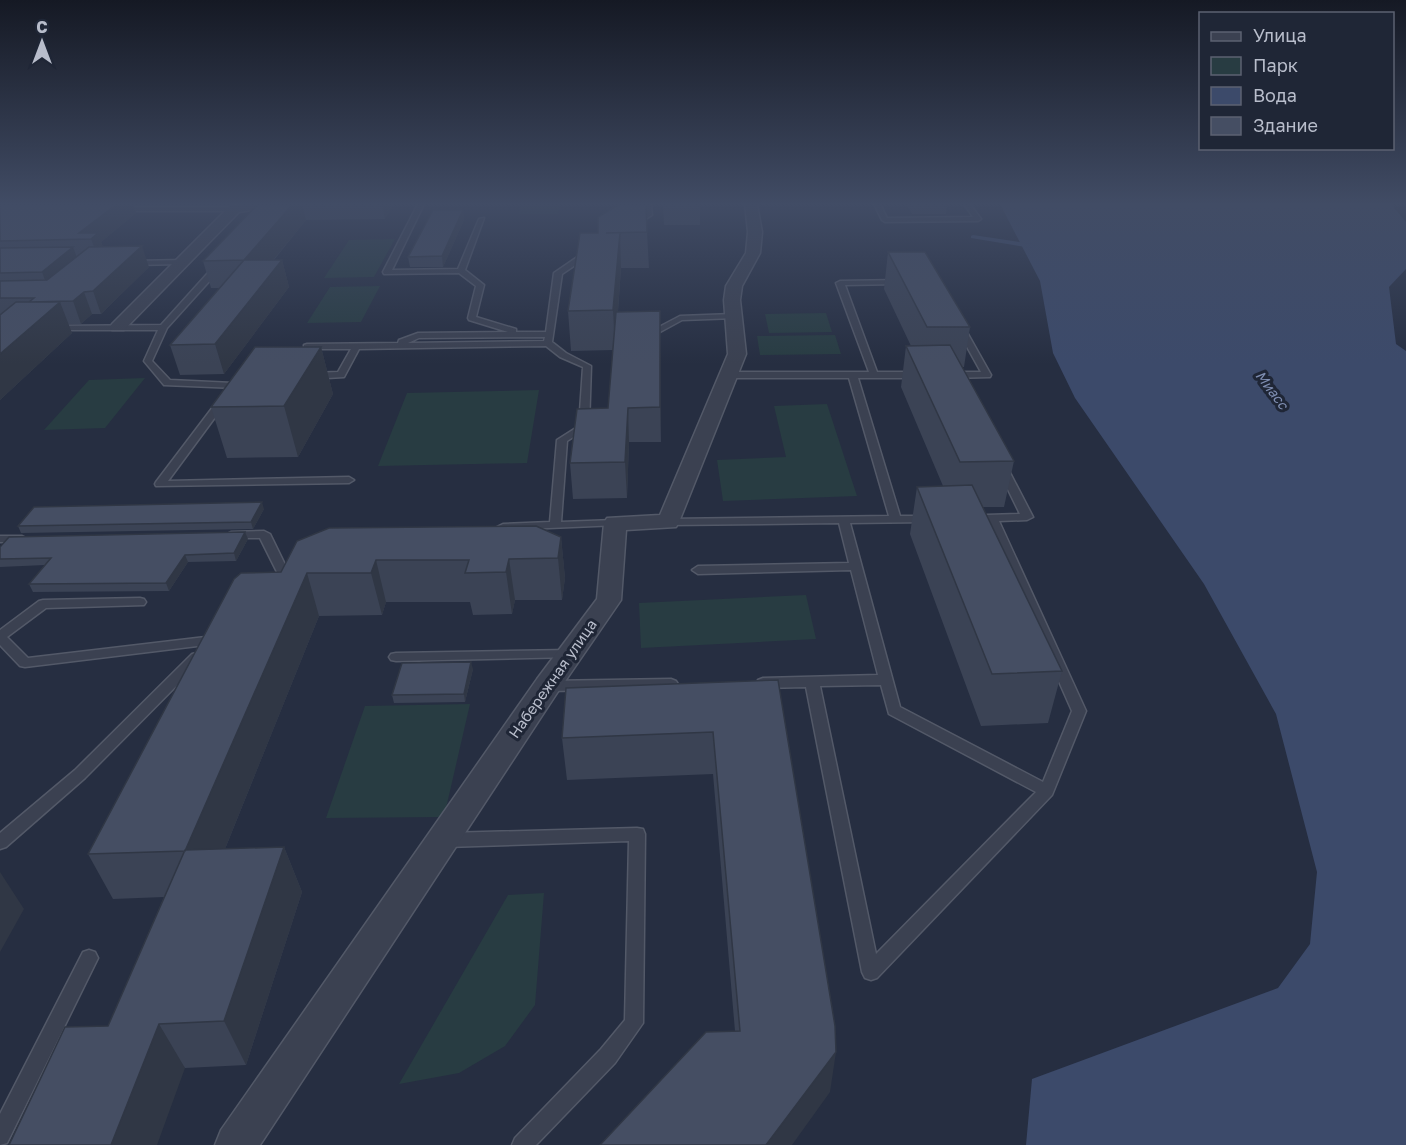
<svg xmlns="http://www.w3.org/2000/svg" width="1406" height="1145" font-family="'Golos Text',sans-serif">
<rect width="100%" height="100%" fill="#262e41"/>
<!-- green -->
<path fill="#283c42" d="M522 204H561L558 214H519Z
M395 239 374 277 324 278 349 240Z
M380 286 361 322 307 323 330 287Z
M826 313 832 332 769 333 765 314Z
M835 335 841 354 760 355 757 336Z
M145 378 105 428 44 430 89 380Z
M539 390 527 463 378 466 407 393Z
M827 404 857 496 723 501 717 460 786 457 774 406Z
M806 595 816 639 641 648 639 603Z
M470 704 444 817 326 818 365 706Z
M544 893 535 1005 505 1046 459 1073 399 1084 508 895Z"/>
<!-- water -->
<path fill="#3c4a6a" d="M1000 204H1391L1406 222V269L1389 287 1396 344 1406 351V1145H1026L1032 1079 1278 988 1310 944 1317 872 1276 714 1204 584 1075 398 1053 353 1040 281Z"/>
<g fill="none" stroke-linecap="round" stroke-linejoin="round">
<!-- stream -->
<path fill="#3c4a6a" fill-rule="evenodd" d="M973 235 1032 244 1035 246 1032 248 971 238V236Z"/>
<!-- lane casing -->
<g stroke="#535968" stroke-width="3">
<path id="lane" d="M119 204H126L130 207H235L238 209 235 211H128Z
M418 204H424L392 270 458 269 479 219 484 218 465 270 484 285 476 317 516 329V332H546L554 273 586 251 593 253 562 274 552 342 566 353 591 366 589 427 567 441 561 522 615 520 621 523 619 525 503 530 497 527 503 524 550 522 557 440 579 426 583 367 560 357 546 346 359 349 344 377 311 379 307 376 311 373 338 372 351 349H304V345L307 344 398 343 399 340 418 333 508 332 469 320 468 318 476 286 459 273 384 274 383 272ZM545 337 544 341 408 343 419 338Z
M645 204H651L652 215 636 225H632V223L646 214Z
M874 204H880L887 218 973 217 964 204H970L981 219 978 221 885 222 882 220Z
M185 260V264H182L133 265 129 263 133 261Z
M216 264 223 266 167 328 152 361 170 380 233 383 236 384V388L164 385 144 361 158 330H55L51 328 55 326 161 325Z
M903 280V284H900L845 285 877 372H918L922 375 918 378H858L900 516H928L934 519 928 522 850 523 900 707 1043 782 1072 711 988 521 981 518 987 515 1020 514 997 467 1002 464 1007 467 1033 517 1027 520 999 521 1086 711 1052 795 877 978 871 980 865 978 862 972 806 687 763 688 758 686 756 683 758 680 763 678 878 675 851 570 698 574 692 570 698 566 849 563 839 523 668 525 662 522 668 519 889 516 849 378H728L724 375 728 372H869L836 283 840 281ZM881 685 889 714 1036 792 876 954 820 686Z
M733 314H736V318L682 320 649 338 642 336 680 316Z
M957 325 964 327 991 375 990 377 950 378 946 375 950 372H981L956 327Z
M222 398 227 401 168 481 349 477 354 480 349 483 156 486 155 484 156 482 219 399Z
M264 531 270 534 292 579 290 582H282L260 538H231L225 535 231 532Z
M0 536H22L28 539 22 542H0Z
M140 598 144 599 146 602 144 605 46 608 7 637 28 658 214 636 221 640 214 644 25 667 20 666 0 645V630L39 601 43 600Z
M571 650 576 651 578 654 576 657 396 661 391 660 389 657 391 654 396 653Z
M197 653 202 654 204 657 202 660 85 778 6 847 0 849V833L75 770 192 654Z
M671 679 676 681 678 684 676 687 671 689 547 691 542 689 540 686 542 683 547 681Z
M637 828 643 829 645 834 643 1023 615 1063 536 1145H512L515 1138 601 1049 625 1020 629 841 446 847 440 845 438 840 440 835 446 833Z
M89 950 95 952 98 958 7 1143 0 1145V1114L83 952Z"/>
</g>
<!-- street casing -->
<g stroke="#535968" stroke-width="3">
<path id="street" d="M243 204H272L266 208 239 212 124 330H112L110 327 112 324 230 206Z
M745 204H757L762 232 760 253 742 286 740 300 746 354 679 522 676 527 626 530 621 600 557 693 260 1145H215L221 1130 537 679 597 599 604 523 607 518 660 515 728 354 724 300 726 286 746 253 748 232Z"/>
</g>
<!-- lane -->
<use href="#lane" fill="#3b4151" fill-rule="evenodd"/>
<!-- street -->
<use href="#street" fill="#3b4151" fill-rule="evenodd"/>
</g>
<!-- wall -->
<path fill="#3b4355" d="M0 204H133L136 213 101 242 103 247 149 267 101 314H92L81 324H68L72 333 0 400Z
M258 204H394L385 219 306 220 274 260H282L289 287 224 374 180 375 170 345 220 288H211L203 261Z
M663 204H700V225H664Z
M906 204H947L946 214H912Z
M463 210 464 220 443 267H410L408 257Z
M647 232 649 268H621L618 312 660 311 661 442H629L627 498 573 499 570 463 608 408 613 350 571 351 568 311 598 233Z
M888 252 970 327 964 367H962L1014 461 1004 507H982L1062 671 1048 723 981 726 910 534 917 487 943 486 901 387 906 346H911L884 289Z
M321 347 333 394 298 457 227 458 211 407Z
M264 509 253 529 21 533 18 526Z
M561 537 565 578 562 600H515L512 614 473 615 470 602H386L382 615 319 616 225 849 284 847 302 892 246 1065 185 1068 108 1026 164 897 113 899 88 854 281 572Z
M248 539 236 561 188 562 169 591 33 592 29 584 45 565 0 567V547Z
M473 669 465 702 394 703 392 695Z
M778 680 830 1092 735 1031 713 774 567 780 562 738Z"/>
<!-- shaded-wall -->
<path fill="#303745" d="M117 204H133L136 213 101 242 105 253 99 259 91 239 79 233Z
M293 204H302L306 220 251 287 244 260Z
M382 204H394L385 219Z
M463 210 464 220 443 267 442 256Z
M620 233 621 268 615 350 613 310Z
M142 246 149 267 101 314 93 291Z
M73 247 81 268 50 294 42 272Z
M282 260 289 287 224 374 215 344Z
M84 292 92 314 81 324 73 301Z
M60 302 72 333 0 400V354Z
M660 311V342L661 442 660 407Z
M321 347 333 394 298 457 284 406Z
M628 408 629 442 627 498 625 462Z
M262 502 264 509 253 529 251 522Z
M245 532 248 539 236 561 234 553Z
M561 537 565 578 562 600 558 558Z
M185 555 188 562 169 591 166 583Z
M509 559 515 600 512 614 506 572Z
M376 560 386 602 382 615 371 573Z
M307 573 319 616 206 896 185 851Z
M471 662 473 669 465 702 464 694Z
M284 847 302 892 246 1065 224 1021Z
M0 872 24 909 0 952Z
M159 1024 185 1068 157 1145H111Z
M836 1052 830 1092 792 1145H766Z"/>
<!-- building -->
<path fill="#454e63" stroke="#303745" stroke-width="1.5" d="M0 204H117L79 233H98L91 239 0 241Z
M258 204H293L244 260H282L215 344 170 345 244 260 203 261Z
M620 204H646L647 232 606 233H620L613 310 568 311 580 233H598V217Z
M433 210H463L442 256 408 257Z
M142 246 93 291 84 292 73 301 29 302 34 298H0V281L47 280 89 247Z
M73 247 42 272 0 273V248Z
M888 252H925L970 327H927Z
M16 302H60L0 354V315Z
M660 311V407L628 408 625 462 570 463 577 409 608 408 616 312Z
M950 345 1014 461 960 462 906 346Z
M255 347H321L284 406 211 407Z
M972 485 1062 671 992 674 917 487Z
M262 502 251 522 18 526 34 507Z
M536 526 561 537 558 558 509 559 506 572 465 573 469 560H376L371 573H307L185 851 88 854 234 579 241 573 281 572 297 541 329 528Z
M245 532 234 553 185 555 166 583 29 584 51 558 0 559V547L9 537Z
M471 662 464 694 392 695 402 663Z
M778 680 835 1026 836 1052 766 1145H600L706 1032 740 1031 713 732 562 738 566 688Z
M284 847 224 1021 159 1024 111 1145H9L65 1027 108 1026 185 850Z"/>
<!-- sky -->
<linearGradient id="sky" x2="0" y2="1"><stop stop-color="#151924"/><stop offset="0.56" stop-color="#414c65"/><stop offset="1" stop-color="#414c65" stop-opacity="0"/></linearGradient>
<rect width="1406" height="364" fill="url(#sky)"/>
<g text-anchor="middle" stroke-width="6" stroke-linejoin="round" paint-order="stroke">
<!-- far-water labels -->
<g font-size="14" font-style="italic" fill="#7f8eb2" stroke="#1f2636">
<text transform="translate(1272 390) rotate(53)" y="5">Миасс</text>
</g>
<!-- street labels -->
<g font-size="15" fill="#b8bdcb" stroke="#1f2636">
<text transform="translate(553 679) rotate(-55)" y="5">Набережная улица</text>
</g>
</g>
<!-- legend -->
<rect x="1199" y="12" width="195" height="138" fill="#1f2636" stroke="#5c6272" stroke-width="1.5"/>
<rect x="1211" y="32" width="30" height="9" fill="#3b4151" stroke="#5c6272" stroke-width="1.5"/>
<text x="1253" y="42" font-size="18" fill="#b8bdcb">Улица</text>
<rect x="1211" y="57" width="30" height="18" fill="#283c42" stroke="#5c6272" stroke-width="1.5"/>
<text x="1253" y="72" font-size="18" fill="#b8bdcb">Парк</text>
<rect x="1211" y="87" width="30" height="18" fill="#3c4a6a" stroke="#5c6272" stroke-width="1.5"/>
<text x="1253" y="102" font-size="18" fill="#b8bdcb">Вода</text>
<rect x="1211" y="117" width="30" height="18" fill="#454e63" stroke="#5c6272" stroke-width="1.5"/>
<text x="1253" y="132" font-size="18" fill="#b8bdcb">Здание</text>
<!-- north arrow -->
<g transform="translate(42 42)" stroke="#1f2636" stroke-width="4.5" paint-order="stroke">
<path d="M0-4.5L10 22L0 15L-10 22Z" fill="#b8bdcb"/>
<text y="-9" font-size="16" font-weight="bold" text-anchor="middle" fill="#b8bdcb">С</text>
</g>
</svg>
